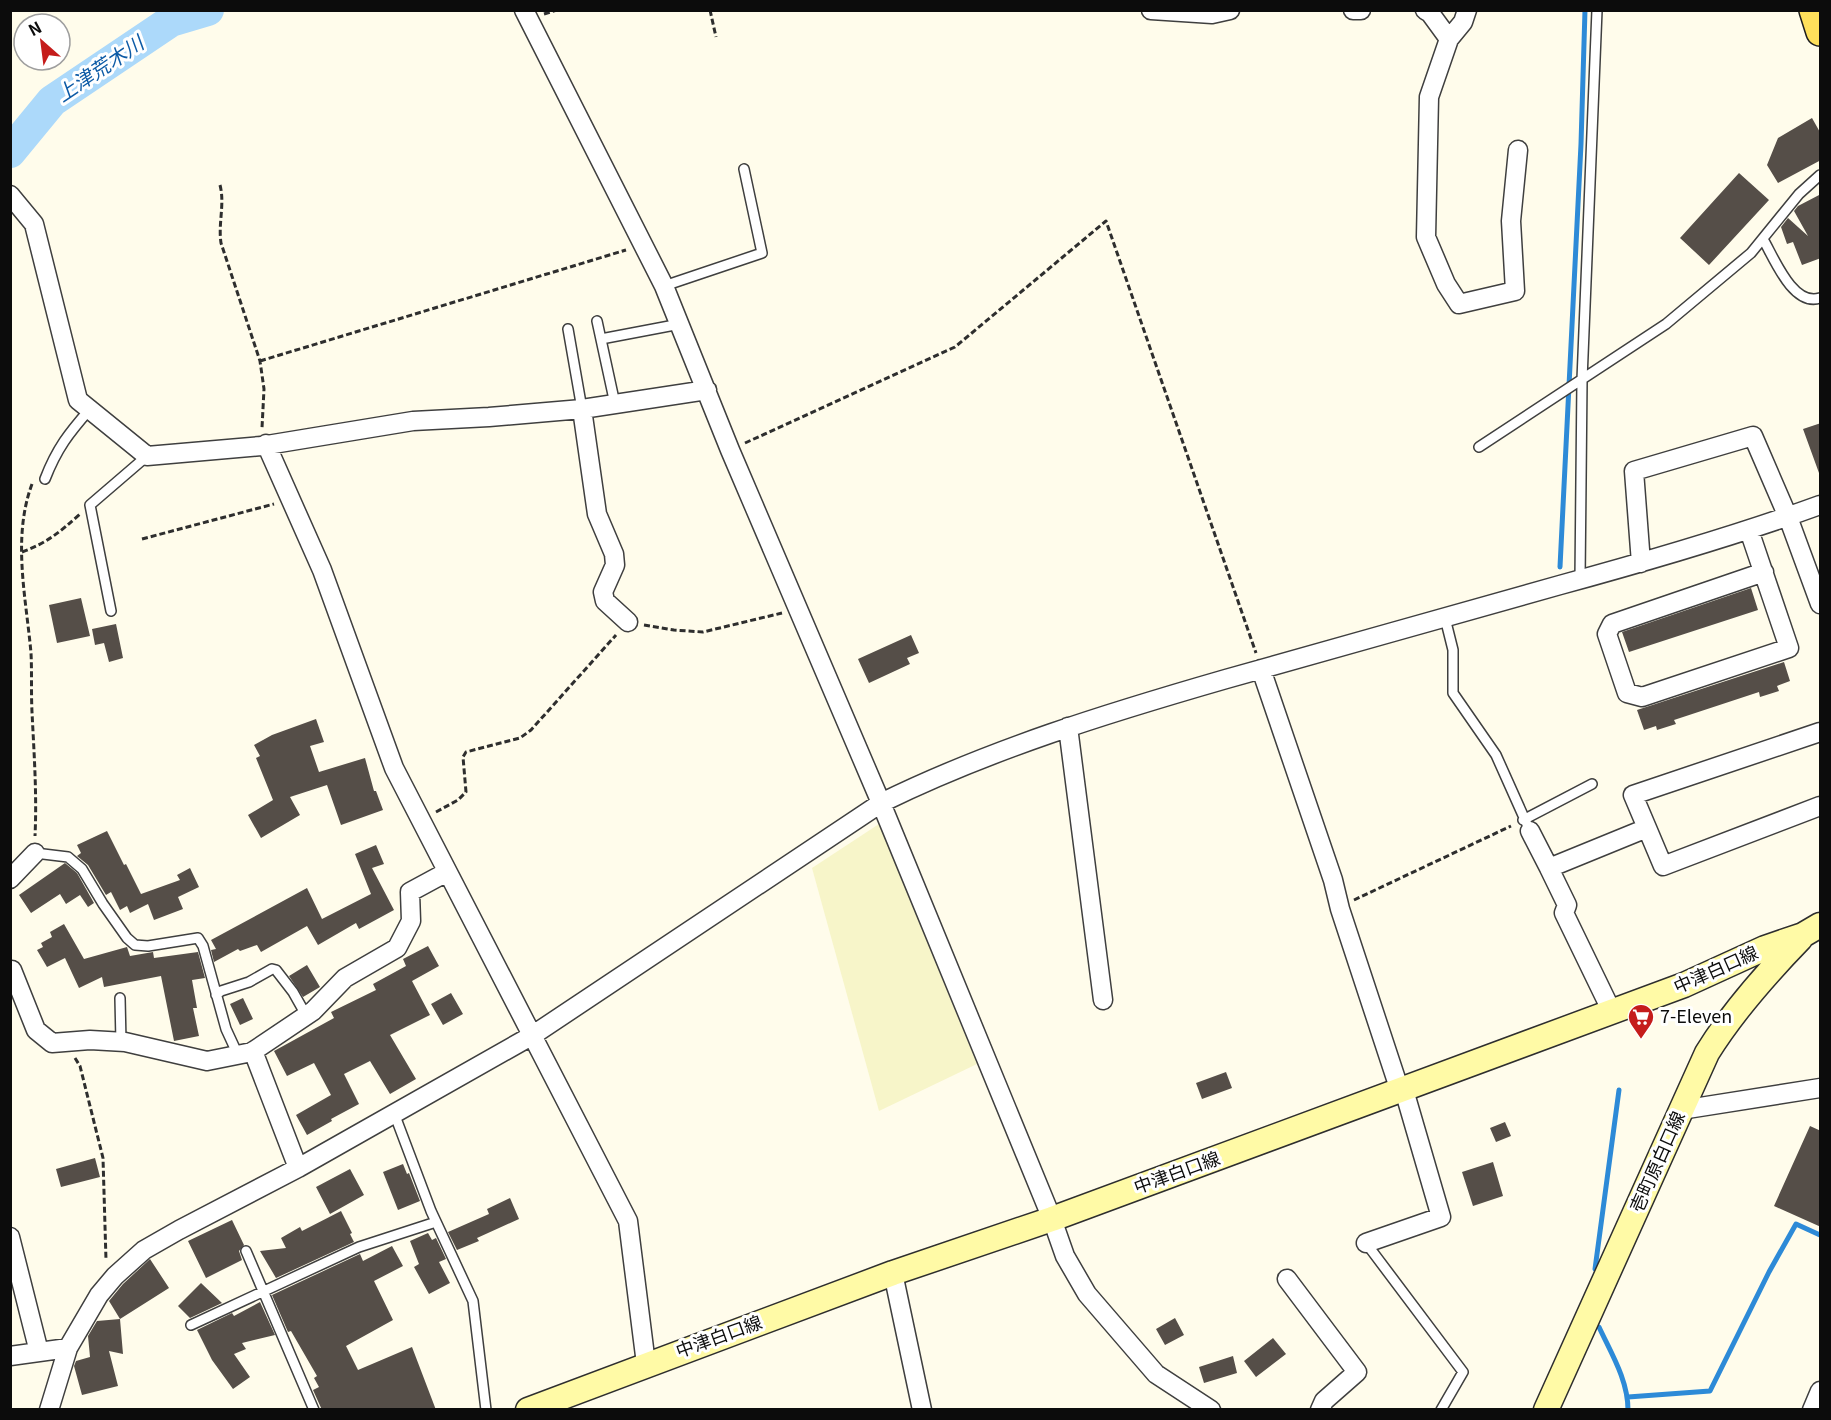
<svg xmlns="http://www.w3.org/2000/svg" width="1831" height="1420" font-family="Georgia,'Noto Sans JP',serif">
<rect width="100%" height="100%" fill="#fffceb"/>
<!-- farmland -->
<path fill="#f7f5c9" d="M879 824 977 1064 879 1111 812 868Z"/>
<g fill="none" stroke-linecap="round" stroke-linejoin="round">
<!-- stream -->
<path stroke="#2d8ad7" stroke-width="5" d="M1560 567 1581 144 1585 10
M1595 1269 1619 1090
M1599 1327C1611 1353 1628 1380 1628 1410
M1628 1397 1710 1391 1769 1272 1796 1224 1820 1235"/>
<!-- river -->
<path stroke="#acd9fa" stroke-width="32" d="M10 152 52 101 171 21 208 10"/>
</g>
<!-- building -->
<path fill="#554e48" d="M1812 118 1821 134V160L1778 183 1767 165 1778 138Z
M1739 173 1769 200 1709 265 1680 238Z
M1821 194V258L1802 265 1793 242 1787 244 1781 227 1788 218 1808 236 1794 211 1798 206Z
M1821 423V472L1819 473 1803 429Z
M1751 588 1758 610 1629 652 1622 632Z
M81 598 90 636 57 643 49 605Z
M116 624 123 658 109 662 104 643 95 645 92 629Z
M911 635 919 653 907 658 910 664 869 683 858 659Z
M1784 662 1790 681 1777 686 1779 691 1760 697 1759 692 1674 720 1676 724 1657 730 1656 726 1644 730 1637 710Z
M316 719 324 742 310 746 319 772 365 758 374 791H376L383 810 341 825 327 785 290 797 300 815 261 838 248 815 273 800 256 758 260 756 254 745 272 735Z
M107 831 124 865 126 864 141 894 180 880 177 875 190 868 199 887 178 897 183 909 154 920 148 904 130 913 127 906 120 910 111 892 106 895 88 865 77 856 81 853 77 845Z
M376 845 384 864 372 868 394 910 359 929 356 923 318 945 307 926 261 952 257 945 240 951 238 949 214 962 211 950 216 949 211 940 307 888 322 919 371 894 355 854Z
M65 863 77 873 94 903 88 907 80 895 66 904 60 894 31 913 19 895Z
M64 924 84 959 127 947 130 956 153 952 154 958 198 952 205 978 192 980 197 1008H193L199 1036 174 1041 161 976 104 987 102 977 79 988 65 958 47 967 37 950 43 947 41 943 52 937 50 932Z
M428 946 439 966 412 981 430 1015 390 1035 416 1079 390 1094 370 1061 344 1074 359 1104 331 1119 332 1121 307 1135 296 1115 331 1095 314 1063 287 1076 274 1051 334 1018 331 1012 376 990 373 984 406 966 403 959Z
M307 965 320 987 303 997 289 976Z
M451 993 463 1014 443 1025 431 1004Z
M243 998 253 1019 240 1025 230 1004Z
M1226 1072 1232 1088 1202 1099 1196 1083Z
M1505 1122 1511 1136 1496 1142 1490 1128Z
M1810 1126 1821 1131V1227L1774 1206Z
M95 1158 100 1177 61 1187 56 1169Z
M1493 1162 1503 1196 1473 1206 1462 1172Z
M403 1164 407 1174 409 1173 420 1201 398 1210 383 1172Z
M350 1169 364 1195 330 1214 316 1187Z
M510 1198 519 1219 477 1238 479 1241 457 1250 448 1232 489 1214 487 1209Z
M341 1211 352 1233 350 1234 354 1242 276 1278 260 1251 286 1248 281 1238 300 1227 302 1231Z
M232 1220 244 1245 239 1251 242 1260 206 1278 188 1241Z
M428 1233 432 1240 436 1238 446 1259 439 1262 450 1283 429 1294 414 1267 419 1264 410 1241Z
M392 1246 403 1266 374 1281 393 1320 346 1346 358 1370 412 1347 436 1410H322L313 1390 319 1387 314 1378 317 1376 291 1331 288 1332 272 1295 360 1254 363 1261Z
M150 1259 169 1288 120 1319 109 1301 123 1284Z
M201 1283 222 1303 190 1318 178 1306Z
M260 1302 275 1335 242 1343 246 1349 234 1354 250 1377 233 1389 212 1360 197 1330 232 1313 234 1316Z
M1175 1318 1184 1335 1165 1345 1156 1329Z
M120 1319 123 1354 109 1351 118 1386 82 1395 74 1366 76 1361 90 1357 88 1336 97 1321Z
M1273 1338 1286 1354 1256 1377 1244 1361Z
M1233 1356 1237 1373 1204 1383 1199 1367Z"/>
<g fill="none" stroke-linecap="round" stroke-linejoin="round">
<!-- service casing -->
<g stroke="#3f3f3f" stroke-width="12">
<path id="service" d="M1763 239C1774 258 1793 307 1820 298
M664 286 762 253 744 169
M597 321 615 404
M568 329 582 409
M601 339 680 324
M1479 447 1666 324 1751 253 1799 194 1820 175
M45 479C57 448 69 433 90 409
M1580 580 1582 380 1597 10
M111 611 90 505 147 456
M1445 618 1453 650V693L1496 755 1530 831
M1523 820 1592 784
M35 853 68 857 82 869 103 904 127 938 135 945 148 946 198 938 203 946 226 1029 238 1055
M216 995 221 991 249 982 272 969 276 970 293 992 306 1015
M120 998 121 1042
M394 1113 431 1211 473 1301 486 1410
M1366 1243 1463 1372 1441 1410
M246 1251 314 1410
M191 1325 359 1247 436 1222"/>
</g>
<!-- minor casing -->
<g stroke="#3f3f3f" stroke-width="21">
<path id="minor" d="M524 10 664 286 730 450 881 803 1052 1219 1065 1256 1087 1294 1156 1374 1211 1410
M1151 10 1212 14 1230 10
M1353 10H1361
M1425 10 1430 13 1449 39 1463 22 1467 10
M1449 39 1429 97 1426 237 1446 284 1459 304 1515 291 1511 221 1518 150
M10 195 34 224 78 400 147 456 261 446 413 421 489 417 582 409 707 390
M582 409 597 514 614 554 615 565 603 592 605 601 628 622
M266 444 322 570 394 768 628 1221 646 1364
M1749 530 1789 648 1642 697 1627 693 1607 634 1612 624 1764 572
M1641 563 1634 471 1753 436 1788 517 1820 604
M1261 669 1333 880 1340 909 1400 1091
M1068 727 1103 1000
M1647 828 1663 866 1820 806
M1530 831 1549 868
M10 879 35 853
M10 971 12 970 36 1030 52 1043 90 1040 125 1042 207 1061 252 1052 313 1011 345 978 397 948 411 921 410 892 447 872
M1612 1012 1564 913 1567 905 1549 868 1647 828 1633 795 1820 732
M253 1051 298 1168
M1681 1110 1820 1088
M10 1237 39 1352
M1366 1243 1441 1217 1404 1090
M893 1273 922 1410
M1287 1279 1357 1372 1324 1401 1320 1410
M10 1356 68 1348
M49 1410 68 1348 99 1295 115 1276 144 1250 179 1230 298 1168 533 1035 881 803C991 749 1108 713 1226 679 1337 647 1449 617 1560 585 1648 561 1735 536 1820 505
M1812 1410 1820 1391"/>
</g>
<!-- secondary casing -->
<g stroke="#2e2e2e" stroke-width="27">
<path id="secondary" d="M528 1410 893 1273 1052 1219 1684 985 1765 948 1803 935 1820 925
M1546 1410 1707 1053C1733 1011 1765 975 1800 939"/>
</g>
<!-- primary casing -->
<g stroke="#1d1d1d" stroke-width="30">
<path id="primary" d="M1813 10 1820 32"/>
</g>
<!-- path -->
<path stroke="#2e2e2e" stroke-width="3" stroke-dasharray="6 3" stroke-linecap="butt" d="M710 10 716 37
M544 14 557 10
M220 185C225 204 218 223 221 243L260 361 264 389 262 428
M260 361 626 250
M745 443 955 347 1106 221 1256 653
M32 484C12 538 26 597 31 653 32 672 31 692 32 712 34 753 37 795 35 836
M142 539 274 504
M22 552C47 543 60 532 80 514
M644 625 674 630 703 632 782 613
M436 812 458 800 466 792 463 757 466 752 520 738 531 730 616 635
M1354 900 1511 826
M75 1058 80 1066 103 1158 106 1260"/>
<!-- service -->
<use href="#service" stroke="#fff" stroke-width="9"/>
<!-- minor -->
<use href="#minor" stroke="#fff" stroke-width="18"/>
<!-- secondary -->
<use href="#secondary" stroke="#fffaa6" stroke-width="24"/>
<!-- primary -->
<use href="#primary" stroke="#ffe05b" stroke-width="27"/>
</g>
<!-- icons -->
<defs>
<g id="supermarket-pin" transform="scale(1.35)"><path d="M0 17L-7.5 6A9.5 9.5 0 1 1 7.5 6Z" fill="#c51c1b" stroke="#fff"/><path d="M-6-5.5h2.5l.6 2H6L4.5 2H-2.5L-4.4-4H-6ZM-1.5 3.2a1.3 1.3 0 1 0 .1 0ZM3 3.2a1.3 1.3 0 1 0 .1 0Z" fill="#fff"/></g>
</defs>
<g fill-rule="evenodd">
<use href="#supermarket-pin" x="1641" y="1017"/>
</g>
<g text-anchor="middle" stroke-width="6" stroke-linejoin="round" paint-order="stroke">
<!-- street labels -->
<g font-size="18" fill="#0c0c0c" stroke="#fff">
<text transform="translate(1716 970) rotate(-24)" y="6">中津白口線</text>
<text transform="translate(1658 1162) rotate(-66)" y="6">壱町原白口線</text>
<text transform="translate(1177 1173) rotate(-20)" y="6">中津白口線</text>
<text transform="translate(719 1337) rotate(-20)" y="6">中津白口線</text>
</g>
<!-- poi labels -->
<g font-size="18" fill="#0c0c0c" stroke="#fff" text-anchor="start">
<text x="1660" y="1023">7-Eleven</text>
</g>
<!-- water labels -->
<g font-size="20" font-style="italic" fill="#0d5ba6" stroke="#fff">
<text transform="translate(100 69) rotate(-34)" y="7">上津荒木川</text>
</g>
</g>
<!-- border -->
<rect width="1831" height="1420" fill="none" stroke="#0c0c0c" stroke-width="24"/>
<!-- north arrow -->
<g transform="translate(42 42) rotate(332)"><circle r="28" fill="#ffffff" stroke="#9e9e9e" stroke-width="1.5"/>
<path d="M0-4.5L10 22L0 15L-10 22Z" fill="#c51c1b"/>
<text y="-9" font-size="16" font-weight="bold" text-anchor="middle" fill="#0c0c0c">N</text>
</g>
</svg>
